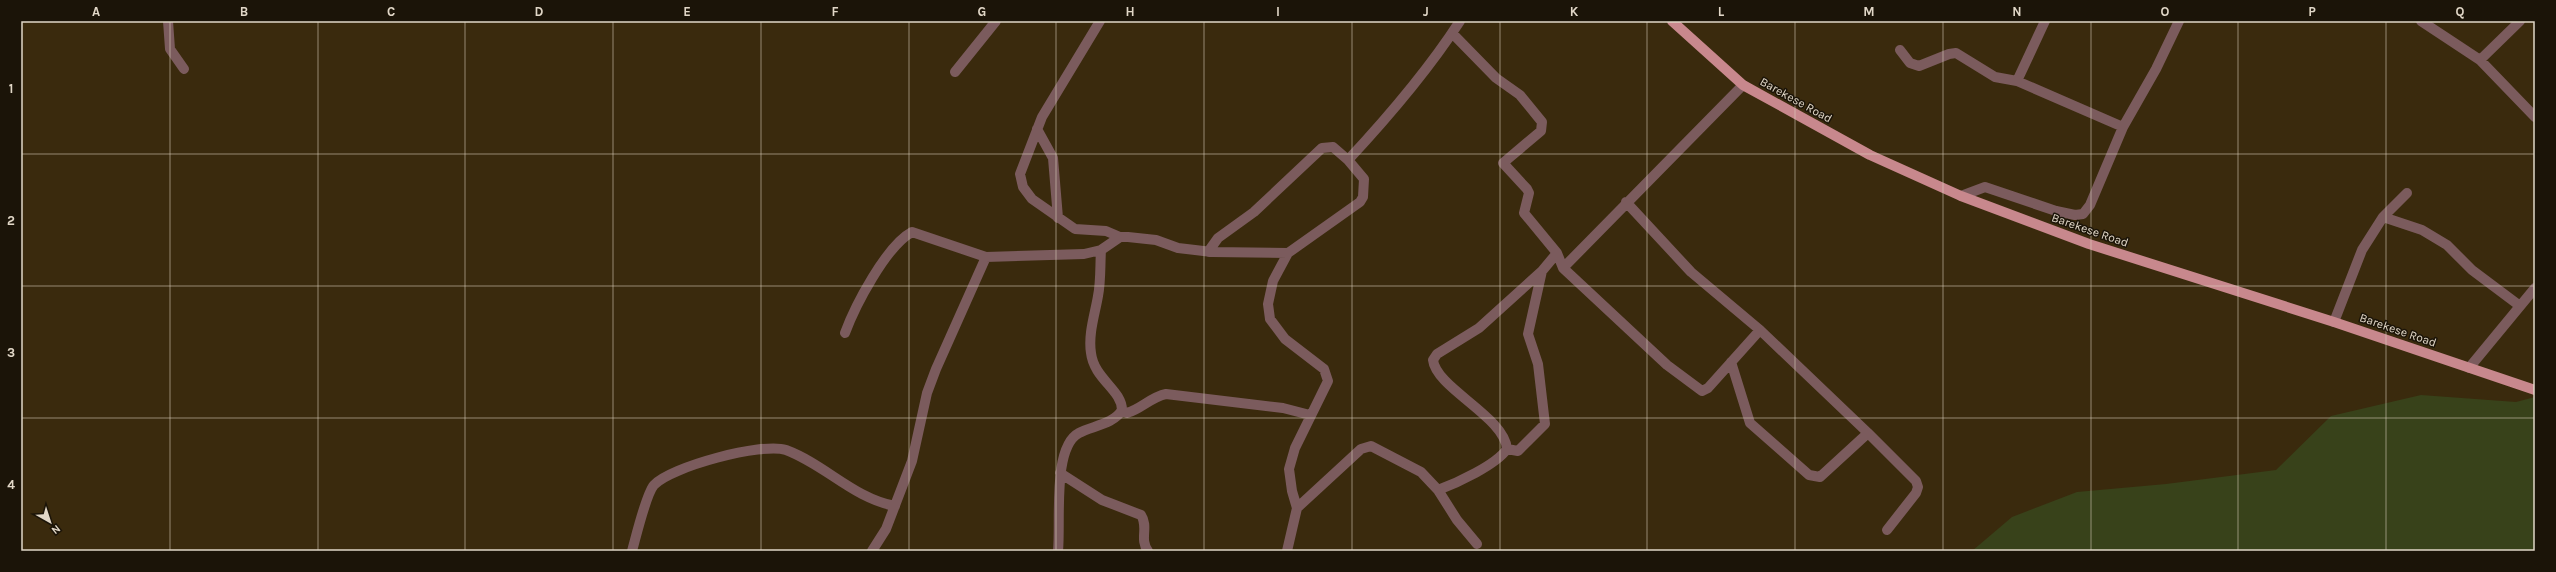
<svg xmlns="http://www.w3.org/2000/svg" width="2556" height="572" font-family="Karla,sans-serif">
<rect width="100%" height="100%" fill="#3a2a0d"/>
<!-- green -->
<path fill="#38421a" d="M2421 395 2516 402 2535 397V551H1972L2012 517 2077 492 2166 484 2276 470 2331 416Z"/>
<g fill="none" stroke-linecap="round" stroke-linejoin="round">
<!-- minor -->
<path stroke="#7b5b5d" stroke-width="10" d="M168 21 170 49 184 69
M1100 21 1042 117 1020 174 1023 187 1032 199 1075 229 1106 231 1120 237
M2421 21 2480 60 2535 117
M1452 33 1496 78 1520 95 1542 122 1541 131 1503 163 1527 189 1529 193 1524 213 1557 253 1563 268 1667 365 1702 391 1708 388 1760 330
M1900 50 1910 63 1919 66 1949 54 1956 53 1995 77 2017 81 2123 127
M2480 60 2520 21
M955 72 996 21
M2017 81 2045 21
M1037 129 1053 158 1058 218
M1961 196 1985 187 2056 211 2075 215 2083 214 2090 205 2123 127 2156 69 2179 21
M1626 202 1691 272 1760 330 1868 433 1916 481 1918 487 1916 493 1887 530
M2383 217 2422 230 2447 245 2472 270 2520 306
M1208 252 1218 238 1254 212 1322 148 1333 147 1348 160
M1563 268 1743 85
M2334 322 2362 250 2383 217 2407 193
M845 333C855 306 886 246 912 232L986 257 1084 254 1101 250 1120 237H1128L1156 240 1178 248 1212 252 1288 253
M1731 362 1750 423 1809 475 1820 477 1868 433
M2469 368 2535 288
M1122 410 1127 413C1141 409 1151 397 1166 394L1283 408 1310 415
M1507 449 1518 451 1545 424 1538 364 1528 334 1542 271
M1060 473 1102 500 1141 515C1149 527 1139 539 1148 551
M1438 490C1457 483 1496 465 1507 449 1505 417 1436 388 1433 360L1437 354 1479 328 1542 271 1557 253
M1297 508 1361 449 1371 446 1421 472 1438 490 1457 520 1477 544
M632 551C636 537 646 494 654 485 670 467 762 442 786 450 826 465 853 498 895 506
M872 551 886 529 912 461 927 393 936 369 986 257
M1058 551C1061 522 1052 447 1079 433 1092 426 1114 424 1122 410 1122 390 1094 379 1091 353 1088 334 1095 314 1098 296 1101 281 1100 265 1101 250
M1287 551 1297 508 1292 491 1289 469 1295 448 1328 381 1324 369 1285 339 1270 319 1268 304 1273 281 1288 253 1360 202 1363 197 1364 179 1348 160C1389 116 1427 72 1460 21"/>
<!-- major -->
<path stroke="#c8888d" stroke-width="10" d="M1672 21 1743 85 1870 155 1961 196 2089 244 2334 322 2535 390"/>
</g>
<!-- grid -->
<path fill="none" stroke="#e1d7c7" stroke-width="1" stroke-opacity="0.55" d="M170 21V551M318 21V551M465 21V551M613 21V551M761 21V551M909 21V551M1056 21V551M1204 21V551M1352 21V551M1500 21V551M1647 21V551M1795 21V551M1943 21V551M2091 21V551M2238 21V551M2386 21V551M21 154H2535M21 286H2535M21 418H2535"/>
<g text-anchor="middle" stroke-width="3" stroke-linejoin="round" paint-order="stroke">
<!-- street labels -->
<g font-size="12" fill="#e1d7c7" stroke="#1b1408">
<text transform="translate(1796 100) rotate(29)" y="4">Barekese Road</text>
<text transform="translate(2090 230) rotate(19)" y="4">Barekese Road</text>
<text transform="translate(2398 330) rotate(19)" y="4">Barekese Road</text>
</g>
</g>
<!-- border -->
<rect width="2556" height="572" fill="none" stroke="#1b1408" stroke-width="44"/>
<!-- north arrow -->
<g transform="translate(50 522) rotate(141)" stroke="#1b1408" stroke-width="3" paint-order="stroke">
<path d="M0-3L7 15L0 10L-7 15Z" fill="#e1d7c7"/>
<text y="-6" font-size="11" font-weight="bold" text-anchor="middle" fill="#e1d7c7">N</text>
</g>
<rect x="22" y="22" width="2512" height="528" fill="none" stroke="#e1d7c7" stroke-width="1.5"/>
<g font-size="13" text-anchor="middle" font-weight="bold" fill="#e1d7c7">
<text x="96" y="16">A</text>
<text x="244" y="16">B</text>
<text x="391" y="16">C</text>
<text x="539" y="16">D</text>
<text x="687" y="16">E</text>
<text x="835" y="16">F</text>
<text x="982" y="16">G</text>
<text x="1130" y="16">H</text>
<text x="1278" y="16">I</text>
<text x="1426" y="16">J</text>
<text x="1574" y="16">K</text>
<text x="1721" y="16">L</text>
<text x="1869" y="16">M</text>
<text x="2017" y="16">N</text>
<text x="2165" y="16">O</text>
<text x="2312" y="16">P</text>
<text x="2460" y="16">Q</text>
<text x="11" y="93">1</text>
<text x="11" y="225">2</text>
<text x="11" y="357">3</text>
<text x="11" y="489">4</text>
</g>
</svg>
